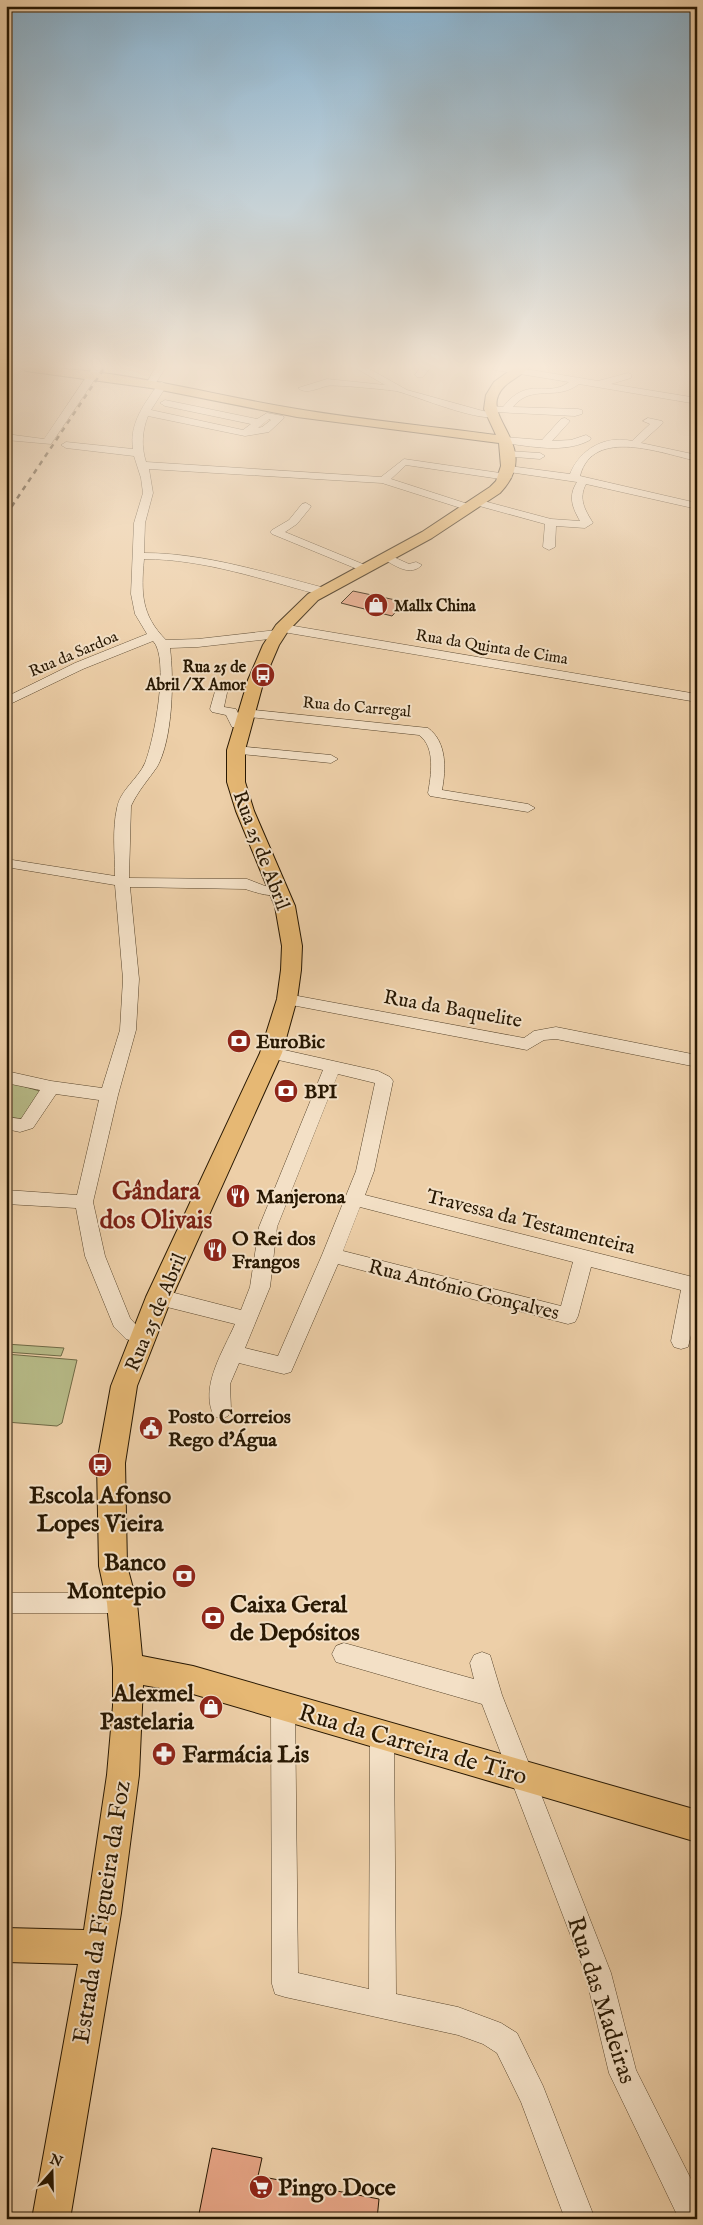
<svg xmlns="http://www.w3.org/2000/svg" width="703" height="2225" font-family="'IM FELL English',serif">
<rect width="100%" height="100%" fill="#edcfa8"/>
<filter id="stains"><feTurbulence type="fractalNoise" baseFrequency=".004" numOctaves="4"/><feColorMatrix values="0 0 0 0 .2 0 0 0 0 .09 0 0 0 0 .02 0 0 0 .5 -.17"/></filter>
<radialGradient id="worn" r=".72"><stop offset=".6" stop-color="#630" stop-opacity="0"/><stop offset="1" stop-color="#630" stop-opacity=".3"/></radialGradient>
<!-- green -->
<path fill="#b7bb88" stroke="#6f6945" d="M6 1081 43 1092 23 1119 6 1117Z
M6 1344 64 1348 61 1356 6 1352Z
M6 1354 77 1360 62 1423 57 1426 6 1422Z"/>
<!-- building -->
<path fill="#e7a586" stroke="#271702" d="M353 591 405 602 392 616 341 603Z
M212 2148 262 2158 258 2176 379 2199 377 2219H198Z"/>
<g fill="none" stroke-linecap="round" stroke-linejoin="round">
<!-- minor casing -->
<g stroke="#58452c" stroke-width="1">
<path id="minor" d="M93 367H103L51 444 6 440V434L44 439Z
M156 367H166L154 386H148L146 384Z
M354 367H366L407 390 483 411 490 412 486 409 491 406 503 407C529 374 547 399 569 382L495 370 490 367H513L598 381 628 373 631 374V378L611 384 697 398V404L579 384C556 402 532 383 513 407L578 409 582 410V414L575 416 495 412 499 415C487 426 414 395 396 391 389 390 332 384 327 386 318 388 306 395 298 388L327 379 385 385Z
M421 367H431L423 377H417L415 375Z
M162 382 167 385 151 410 243 430 251 424 165 406 160 403 165 400 257 419 267 413 283 416 284 418 269 432 245 436 148 416C142 431 141 446 146 462L381 477 404 459 507 474 512 477 507 480 406 465 391 479 471 505 472 507 471 509 467 510 382 483 149 469 153 493 145 523 144 553C205 553 266 573 325 588L327 591 321 595C263 580 204 559 144 559 141 593 141 615 166 640L198 639 277 630 276 628 278 625 282 624 697 694V702L283 632 284 634 282 637 278 638 198 647 170 648C174 678 173 739 157 767 148 780 138 791 131 806L129 878 247 879 265 886 284 888 287 891 284 894C271 898 258 893 245 889L130 887 139 979 136 1030 118 1095 93 1202 105 1256 130 1318 137 1326 150 1330 153 1336 150 1342 143 1344 126 1339 114 1327 85 1256 76 1208 6 1204V1190L77 1195 99 1100 56 1094 33 1128 20 1132 6 1129V1117L21 1119 40 1090 6 1083V1071L51 1081 102 1088 120 1030 123 979 115 885 6 867V859L115 876C115 854 112 830 117 808 120 790 138 779 145 763 154 741 170 658 153 641L83 669 6 706V697L75 663 147 634 135 614 131 594 134 523 143 493 141 478 134 456 66 448 61 445 66 442 133 449C129 423 145 403 159 383ZM269 419 271 420 262 427 258 428Z
M565 418 570 421 552 441 571 440 586 435 591 438 590 440C565 454 530 446 504 443L499 440 504 437 542 440 561 419Z
M648 418 662 421 663 423 641 443 697 455V461C663 454 593 426 580 476L697 503V509L586 484C578 499 585 510 593 523L585 528 556 526 555 547 549 550 543 547 545 524 472 504 471 502 476 499 551 519 580 521C572 507 568 496 577 482L509 472 504 469 509 466 570 474C580 449 605 435 632 441L650 424 643 421Z
M507 451 540 453 545 456 540 459 503 456 502 454Z
M306 503 311 506 310 508 297 524 285 532 370 567 372 569 370 571H362L272 534 270 532 272 530 289 520 302 504Z
M387 554 409 564 416 562 422 565C410 577 396 566 383 559L381 557Z
M222 684 228 688 224 707 236 709 242 721 249 725 247 728 232 727 226 715 212 712 210 709 216 688Z
M245 709 428 728C447 742 446 769 442 790L528 804 535 808 528 812 430 796 428 793C431 776 436 747 419 735L240 716 238 713Z
M236 746 331 755 338 759 331 763 231 753 229 750Z
M287 994 524 1038 534 1031 556 1027 697 1055V1067L556 1039 544 1040 527 1050 281 1003 279 999 281 995Z
M271 1047 378 1071 390 1077 393 1081 374 1171 365 1195 697 1278V1311L688 1347 681 1349 674 1347 671 1341 681 1290 591 1267 578 1316 575 1322 568 1324 338 1264 291 1372 284 1374 239 1363 230 1384 231 1410 228 1416 221 1419 214 1416C199 1387 224 1350 235 1324L159 1305 152 1302 149 1297 152 1292 159 1289 241 1310 250 1287 259 1227 323 1070 265 1057 263 1053 265 1049ZM338 1074 375 1083 356 1171 322 1255 278 1356 245 1348 270 1287 277 1227ZM360 1207 573 1262 561 1306 343 1251Z
M6 1593H122L130 1596 133 1603 130 1610 122 1613H6Z
M344 1643 474 1679 470 1663 474 1655 482 1652 490 1655 502 1695 611 1973 636 2070 697 2191V2219H679L609 2073 585 1973 482 1704 336 1662 332 1654 336 1646Z
M283 1694 291 1698 295 1706 298 1973 369 1989 370 1735 373 1727 382 1723 391 1727 394 1735 396 1994 458 2007 501 2023 517 2033 543 2086 595 2219H565L521 2102 497 2053 483 2044 458 2035 285 1997 275 1994 272 1984 271 1706 275 1698Z"/>
</g>
<!-- major casing -->
<g stroke="#271702" stroke-width="2">
<path id="major" d="M20 367C114 367 205 394 297 409 363 420 430 426 496 435L484 409 486 395 494 382 515 367H529C520 378 503 382 498 396 487 422 541 450 500 493L432 538 318 600 288 631 279 645 264 680 245 750V782L254 811 295 906 302 946 301 970 297 999 282 1053 172 1297 137 1386 125 1463 127 1566 137 1603 142 1656 193 1666 697 1810V1842L193 1694 143 1685 139 1775 121 1913 70 2219H32L78 1964 6 1962V1928L84 1930 107 1775 113 1706V1668L107 1603 99 1566 97 1463 111 1386 146 1297 260 1053 277 999 281 970 282 946 275 906 236 811 227 782V750L248 680 263 645 276 625 308 594 422 532 490 487 496 481 501 466 499 443 297 417 151 388 26 371Z"/>
</g>
<!-- minor -->
<use href="#minor" fill="#f3e0c6" fill-rule="evenodd"/>
<!-- major -->
<use href="#major" fill="#e6b874" fill-rule="evenodd"/>
<!-- rail -->
<path stroke="#271702" stroke-width="2.5" stroke-dasharray="5 5" stroke-linecap="butt" d="M6 515 105 367"/>
</g>
<!-- sky -->
<linearGradient id="sky" x2="0" y2="1"><stop stop-color="#89b4d2"/><stop offset="0.54" stop-color="#f7e9d8"/><stop offset="1" stop-color="#f7e9d8" stop-opacity="0"/></linearGradient>
<rect width="703" height="679" fill="url(#sky)"/>
<!-- icons -->
<defs>
<g id="shop-disc" transform="scale(1.25)"><circle r="9.5" fill="#8f2418" stroke="#f3e0c6"/><path d="M-5-2.5h2.3a2.7 3.5 0 0 1 5.4 0H5L5.5 6h-11ZM-1.5-2.5h3a1.5 2.3 0 0 0-3 0Z" fill="#fff"/></g>
<g id="bus-disc" transform="scale(1.25)"><circle r="9.5" fill="#8f2418" stroke="#f3e0c6"/><path d="M-5-6H5V4H4V6H2V4H-2V6H-4V4H-5ZM-3.5-4V0h7V-4ZM-3.5 1.2v1.5H-2V1.2ZM2 1.2v1.5H3.5V1.2Z" fill="#fff"/></g>
<g id="bank-disc" transform="scale(1.25)"><circle r="9.5" fill="#8f2418" stroke="#f3e0c6"/><path d="M-6-4H6V4H-6ZM0-2.3a2.3 2.3 0 1 0 0 4.6a2.3 2.3 0 1 0 0-4.6Z" fill="#fff"/></g>
<g id="restaurant-disc" transform="scale(1.25)"><circle r="9.5" fill="#8f2418" stroke="#f3e0c6"/><path d="M-5-6h1v4h1v-4h1v4h1v-4h1v5L-1.5 .5V6h-2V.5L-5-1ZM5-6V6H3V1.5H1.5Q1.5-4 5-6Z" fill="#fff"/></g>
<g id="civic-disc" transform="scale(1.25)"><circle r="9.5" fill="#8f2418" stroke="#f3e0c6"/><path d="M-.6-6.5H3V-4.5H.6V-3L4-1V1h2V6H-6V1h2V-1L-.6-3ZM-1.2 2.5V6h2.4V2.5Z" fill="#fff"/></g>
<g id="pharmacy-disc" transform="scale(1.25)"><circle r="9.5" fill="#8f2418" stroke="#f3e0c6"/><path d="M-2-6h4v4h4v4h-4v4h-4v-4h-4v-4h4Z" fill="#fff"/></g>
<g id="supermarket-disc" transform="scale(1.25)"><circle r="9.5" fill="#8f2418" stroke="#f3e0c6"/><path d="M-6-5.5h2.5l.6 2H6L4.5 2H-2.5L-4.4-4H-6ZM-1.5 3.2a1.3 1.3 0 1 0 .1 0ZM3 3.2a1.3 1.3 0 1 0 .1 0Z" fill="#fff"/></g>
</defs>
<g fill-rule="evenodd">
<use href="#shop-disc" x="376" y="605"/>
<use href="#bus-disc" x="263" y="675"/>
<use href="#bank-disc" x="239" y="1041"/>
<use href="#bank-disc" x="286" y="1091"/>
<use href="#restaurant-disc" x="238" y="1196"/>
<use href="#restaurant-disc" x="215" y="1250"/>
<use href="#civic-disc" x="151" y="1428"/>
<use href="#bus-disc" x="100" y="1465"/>
<use href="#bank-disc" x="184" y="1576"/>
<use href="#bank-disc" x="213" y="1618"/>
<use href="#shop-disc" x="211" y="1707"/>
<use href="#pharmacy-disc" x="164" y="1754"/>
<use href="#supermarket-disc" x="261" y="2187"/>
</g>
<g text-anchor="middle" stroke-width="4" stroke-linejoin="round" paint-order="stroke">
<!-- far-poi labels -->
<g font-size="16" font-weight="bold" fill="#271702" stroke="#f3e0c6" text-anchor="start">
<text x="394" y="611">Mallx China</text>
<text x="246" y="672" text-anchor="end">Rua 25 de<tspan x="246" dy="18">Abril / X Amor</tspan></text>
</g>
<!-- far-street labels -->
<g font-size="16" fill="#271702" stroke="#f3e0c6">
<text transform="translate(492 646) rotate(9)" y="6">Rua da Quinta de Cima</text>
<text transform="translate(73 653) rotate(-23)" y="6">Rua da Sardoa</text>
<text transform="translate(357 706) rotate(5)" y="6">Rua do Carregal</text>
</g>
<!-- street labels -->
<g font-size="20" fill="#271702" stroke="#f3e0c6">
<text transform="translate(262 850) rotate(69)" y="7">Rua 25 de Abril</text>
<text transform="translate(453 1008) rotate(10)" y="7">Rua da Baquelite</text>
<text transform="translate(531 1221) rotate(14)" y="7">Travessa da Testamenteira</text>
<text transform="translate(464 1289) rotate(14)" y="7">Rua António Gonçalves</text>
<text transform="translate(155 1312) rotate(-67)" y="7">Rua 25 de Abril</text>
</g>
<!-- poi labels -->
<g font-size="20" font-weight="bold" fill="#271702" stroke="#f3e0c6" text-anchor="start">
<text x="256" y="1048">EuroBic</text>
<text x="304" y="1098">BPI</text>
<text x="256" y="1203">Manjerona</text>
<text x="232" y="1245">O Rei dos<tspan x="232" dy="23">Frangos</tspan></text>
<text x="168" y="1423">Posto Correios<tspan x="168" dy="23">Rego d'Água</tspan></text>
</g>
<!-- near-poi labels -->
<g font-size="24" font-weight="bold" fill="#271702" stroke="#f3e0c6" text-anchor="start">
<text x="100" y="1503" text-anchor="middle">Escola Afonso<tspan x="100" dy="28">Lopes Vieira</tspan></text>
<text x="166" y="1570" text-anchor="end">Banco<tspan x="166" dy="28">Montepio</tspan></text>
<text x="230" y="1612">Caixa Geral<tspan x="230" dy="28">de Depósitos</tspan></text>
<text x="194" y="1701" text-anchor="end">Alexmel<tspan x="194" dy="28">Pastelaria</tspan></text>
<text x="182" y="1762">Farmácia Lis</text>
<text x="278" y="2195">Pingo Doce</text>
</g>
<!-- near-street labels -->
<g font-size="24" fill="#271702" stroke="#f3e0c6">
<text transform="translate(413 1744) rotate(16)" y="8">Rua da Carreira de Tiro</text>
<text transform="translate(101 1912) rotate(-81)" y="8">Estrada da Figueira da Foz</text>
<text transform="translate(602 2000) rotate(72)" y="8">Rua das Madeiras</text>
</g>
<!-- district labels -->
<g font-size="25" font-weight="bold" fill="#7a1f14" stroke="#f3e0c6">
<text x="156" y="1199">Gândara<tspan x="156" dy="29">dos Olivais</tspan></text>
</g>
</g>
<!-- margin -->
<rect width="703" height="2225" fill="none" stroke="#edcfa8" stroke-width="25"/>
<rect x="8" y="8" width="688" height="2210" fill="none" stroke="#271702" stroke-width="2.5"/>
<rect x="12" y="12" width="678" height="2200" fill="none" stroke="#271702"/>
<!-- north arrow -->
<g transform="translate(52 2172) rotate(20)" stroke="#f3e0c6" stroke-width="4" paint-order="stroke">
<path d="M0-4L9 19L0 12L-9 19Z" fill="#271702"/>
<text y="-8" font-size="14" font-weight="bold" text-anchor="middle" fill="#271702">N</text>
</g>
<rect width="100%" height="100%" filter="url(#stains)"/>
<rect width="100%" height="100%" fill="url(#worn)"/>
</svg>
